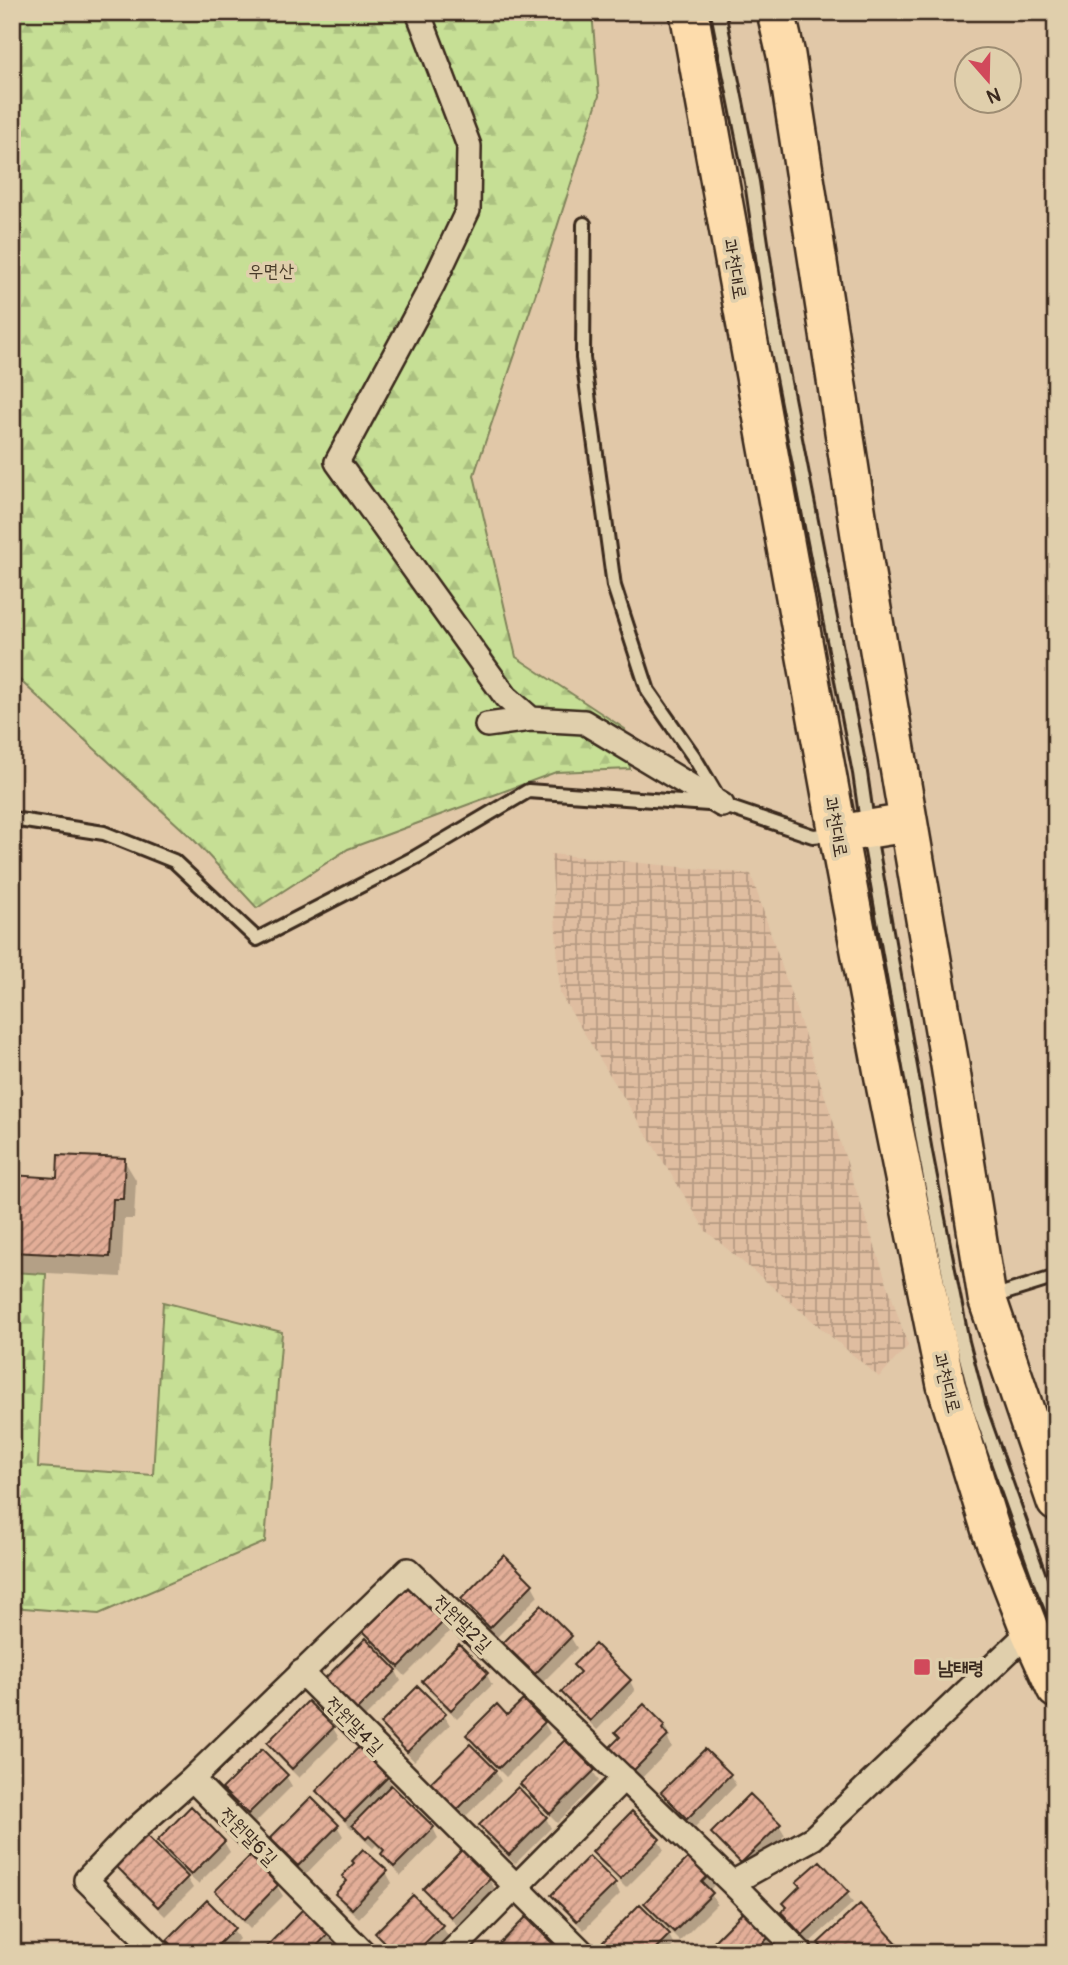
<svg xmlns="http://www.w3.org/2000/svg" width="1068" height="1965" font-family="Pangolin,'Poor Story',sans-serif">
<defs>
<pattern id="industrial-grid" width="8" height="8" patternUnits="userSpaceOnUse" patternTransform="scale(1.75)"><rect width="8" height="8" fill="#dfbda0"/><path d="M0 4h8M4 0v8" fill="none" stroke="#b69a82"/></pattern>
<pattern id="forest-firs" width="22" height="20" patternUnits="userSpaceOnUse" patternTransform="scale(1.75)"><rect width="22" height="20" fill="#c6df95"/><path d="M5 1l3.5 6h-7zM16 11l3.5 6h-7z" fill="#abc080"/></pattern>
<pattern id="building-hatch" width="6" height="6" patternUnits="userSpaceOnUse" patternTransform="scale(1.75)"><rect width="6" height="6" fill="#e3ae98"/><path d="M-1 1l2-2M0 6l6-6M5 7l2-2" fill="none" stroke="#b98e7b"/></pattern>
</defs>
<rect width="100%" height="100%" fill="#e1c8a8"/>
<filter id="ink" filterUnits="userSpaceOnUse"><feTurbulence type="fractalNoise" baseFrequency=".0143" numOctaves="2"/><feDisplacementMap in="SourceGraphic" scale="14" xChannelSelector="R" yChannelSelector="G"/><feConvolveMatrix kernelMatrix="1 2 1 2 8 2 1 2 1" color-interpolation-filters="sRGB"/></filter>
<g filter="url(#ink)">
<!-- industrial -->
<path fill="url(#industrial-grid)" d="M551 854 751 874 908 1346 879 1377 706 1231 560 994Z"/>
<!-- forest -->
<path fill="url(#forest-firs)" stroke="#80845a" stroke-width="2" d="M12 12H592L599 96 538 287 474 475 516 657 625 729 630 769 556 772 348 849 257 908 194 840 12 673Z
M12 1272 46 1274 38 1467 153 1475 163 1302 282 1332 265 1542 99 1614 12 1607Z"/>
<!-- shadow -->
<path fill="#0003" d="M124 1160 136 1180 134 1219H124L121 1277 12 1271V1177L59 1180Z
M504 1558 532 1585 538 1596 497 1637 469 1609 463 1599Z
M408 1587 443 1622 449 1632 405 1676 375 1645 374 1646 365 1631Z
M541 1608 571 1638 577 1648 542 1683 511 1653 506 1643Z
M459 1647 487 1675 492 1685 457 1719 430 1692 424 1682Z
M576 1666 630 1681 635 1691 597 1730 569 1702 563 1692 581 1674Z
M396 1671 401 1681 362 1720 332 1690Z
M444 1715 450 1725 414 1761 388 1734 382 1724Z
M544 1723 550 1733 506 1777 474 1745 469 1735Z
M664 1726 670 1736 668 1739 672 1747 638 1782 616 1760Z
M333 1728 339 1738 299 1778 275 1754 269 1743Z
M705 1751 730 1775 736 1785 694 1828 669 1803 664 1793Z
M495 1771 501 1781 462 1820 437 1795Z
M593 1771 599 1781 557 1823 528 1794 522 1784Z
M286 1776 292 1786 255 1823 230 1799 224 1789Z
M387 1777 393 1787 433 1828 438 1838 401 1876 389 1864 384 1853 376 1845 373 1848 360 1836 354 1826 352 1829 324 1801 318 1791Z
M546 1818 551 1828 515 1864 487 1836 482 1826Z
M779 1825 785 1835 748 1872 719 1843 713 1833Z
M337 1826 343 1836 305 1875 278 1848 272 1838Z
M658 1840 664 1850 626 1888 600 1862 594 1852Z
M159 1841 224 1842 230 1852 198 1884 182 1870 193 1888 165 1916 123 1875 118 1865 169 1859Z
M386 1872 392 1883 359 1918 343 1904 337 1894 347 1883 344 1877Z
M709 1875 714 1885 709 1891 717 1904 680 1941 652 1913 646 1903Z
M489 1879 495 1889 458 1926 431 1900 425 1889Z
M614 1884 620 1894 584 1930 559 1905 553 1895Z
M277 1886 283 1896 250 1929 223 1901 217 1891Z
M847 1893 853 1903 808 1944 789 1923 783 1912Z
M307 1908 337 1941 325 1953H268Z
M442 1926 448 1936 431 1953H393L383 1943 377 1933Z
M233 1929 239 1939 226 1953H177L169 1940Z
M669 1935 674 1945 667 1953H603L600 1947Z
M768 1938 773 1948 769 1953H705Z
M820 1943H894L900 1953H826Z
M248 1948 254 1953H243Z"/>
<!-- building -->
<path fill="url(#building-hatch)" stroke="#3b2a1e" stroke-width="2" d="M58 1155 125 1158 123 1199H113L110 1257 12 1252V1175L57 1178Z
M504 1555 533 1584 490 1628 461 1599Z
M408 1585 444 1621 399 1667 362 1630Z
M541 1605 572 1636 535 1674 503 1643Z
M366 1638 397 1670 356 1711 324 1679Z
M459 1644 488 1673 451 1710 422 1681Z
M595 1644 631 1680 590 1721 561 1692 580 1672 573 1665Z
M418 1686 446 1714 407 1752 380 1724Z
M523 1700 545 1722 499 1768 466 1735 497 1704 507 1715Z
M308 1701 334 1727 292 1769 267 1743Z
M644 1704 665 1725 662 1729 668 1736 631 1773 608 1749 620 1737 615 1732Z
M565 1740 595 1770 550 1814 520 1784Z
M470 1744 496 1770 456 1811 429 1784Z
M359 1747 389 1776 345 1820 316 1791Z
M262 1749 288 1775 248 1814 222 1789Z
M705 1749 731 1774 687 1819 661 1792Z
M391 1785 434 1827 394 1867 381 1854 384 1850 369 1836 366 1839 352 1825Z
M518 1787 547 1817 509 1855 479 1825Z
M750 1794 781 1824 741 1863 711 1833Z
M311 1797 339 1825 298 1866 270 1838Z
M191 1806 225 1841 191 1875 157 1841Z
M632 1811 660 1839 620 1879 592 1852Z
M146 1835 188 1877 158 1907 115 1865Z
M363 1849 388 1871 352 1909 335 1894 347 1881 342 1876 354 1863 352 1861Z
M462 1850 491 1878 451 1917 423 1889Z
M691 1855 710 1874 702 1882 713 1893 674 1932 644 1903Z
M250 1856 278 1885 244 1920 215 1891Z
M589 1856 616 1883 577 1921 551 1895Z
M820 1861 849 1892 802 1935 781 1912 787 1907 783 1903 800 1886 796 1882Z
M413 1895 443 1925 415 1953H395L375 1933Z
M207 1900 235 1928 210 1953H180L167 1940Z
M640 1904 670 1934 651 1953H604L598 1947Z
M860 1904 896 1942 884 1953H827L818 1943Z
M307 1905 332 1930 310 1953H268L264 1949Z
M743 1912 769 1937 753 1953H702Z
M526 1917 555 1946 548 1953H491Z"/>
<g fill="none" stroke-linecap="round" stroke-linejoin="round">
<!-- lane casing -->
<g stroke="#3b2a1e" stroke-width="18">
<path id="lane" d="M718 12 752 182 774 331 860 773 868 829 925 1152 962 1342 979 1408 1042 1585 1056 1618
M584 224 583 358 614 586 648 691 694 757 719 799
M12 819 104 833 174 861 257 939 416 857 528 791 722 805 813 836 834 834
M989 1298 1056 1277"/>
</g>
<!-- street casing -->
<g stroke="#3b2a1e" stroke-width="28">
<path id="street" d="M418 12 469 146 468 210 433 284 337 462 506 697 531 719 584 722 722 805
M487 725 531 719
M301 1672 583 1953
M192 1779 364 1953
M732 1883 813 1838 1030 1631
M160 1953 86 1880 130 1834 192 1779 408 1570 732 1883 801 1953
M450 1953 624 1778"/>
</g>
<!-- primary casing -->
<g stroke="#3b2a1e" stroke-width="42">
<path id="primary" d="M689 12 838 834 886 1089 946 1385 991 1531 1030 1631 1056 1689
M776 12 786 55 866 574 950 1065 987 1298 1056 1502
M838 834 907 823"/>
</g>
<!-- lane -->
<use href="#lane" stroke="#e0cfac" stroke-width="12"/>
<!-- street -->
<use href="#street" stroke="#e0cfac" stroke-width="23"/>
<!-- primary -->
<use href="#primary" stroke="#fddcac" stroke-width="37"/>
</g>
</g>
<!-- markers -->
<rect fill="#d1495b" stroke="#e0cfac" stroke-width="2.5" x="913" y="1658" width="18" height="18" rx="3.5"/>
<g text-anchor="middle" stroke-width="7" stroke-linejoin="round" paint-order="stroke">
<!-- street labels -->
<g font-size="19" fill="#3b2a1e" stroke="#e0cfac">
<text transform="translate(736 269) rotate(80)" y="7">과천대로</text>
<text transform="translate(837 827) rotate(80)" y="7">과천대로</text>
<text transform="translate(948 1383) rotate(76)" y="7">과천대로</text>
<text transform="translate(463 1623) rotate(44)" y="7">전원말2길</text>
<text transform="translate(355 1725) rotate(45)" y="7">전원말4길</text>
<text transform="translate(249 1836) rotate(45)" y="7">전원말6길</text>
</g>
<!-- park labels -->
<g font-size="19" fill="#493c2a" stroke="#e0cfac">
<text x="271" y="277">우면산</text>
</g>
<!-- poi labels -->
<g font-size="19" font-weight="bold" fill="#3b2a1e" stroke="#e0cfac" text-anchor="start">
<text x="938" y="1674">남태령</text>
</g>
</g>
<!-- margin -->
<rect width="1068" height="1965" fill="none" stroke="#e0cfac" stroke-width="42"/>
<rect x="21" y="21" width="1026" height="1923" fill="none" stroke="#3b2a1e" stroke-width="2.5" filter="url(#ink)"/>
<!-- north arrow -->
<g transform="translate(988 80) rotate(160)"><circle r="33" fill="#e0cfac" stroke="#9e8d73" stroke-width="2"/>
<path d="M0-5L12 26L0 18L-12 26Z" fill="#d1495b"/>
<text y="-10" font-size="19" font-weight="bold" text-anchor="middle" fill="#3b2a1e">N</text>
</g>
</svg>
